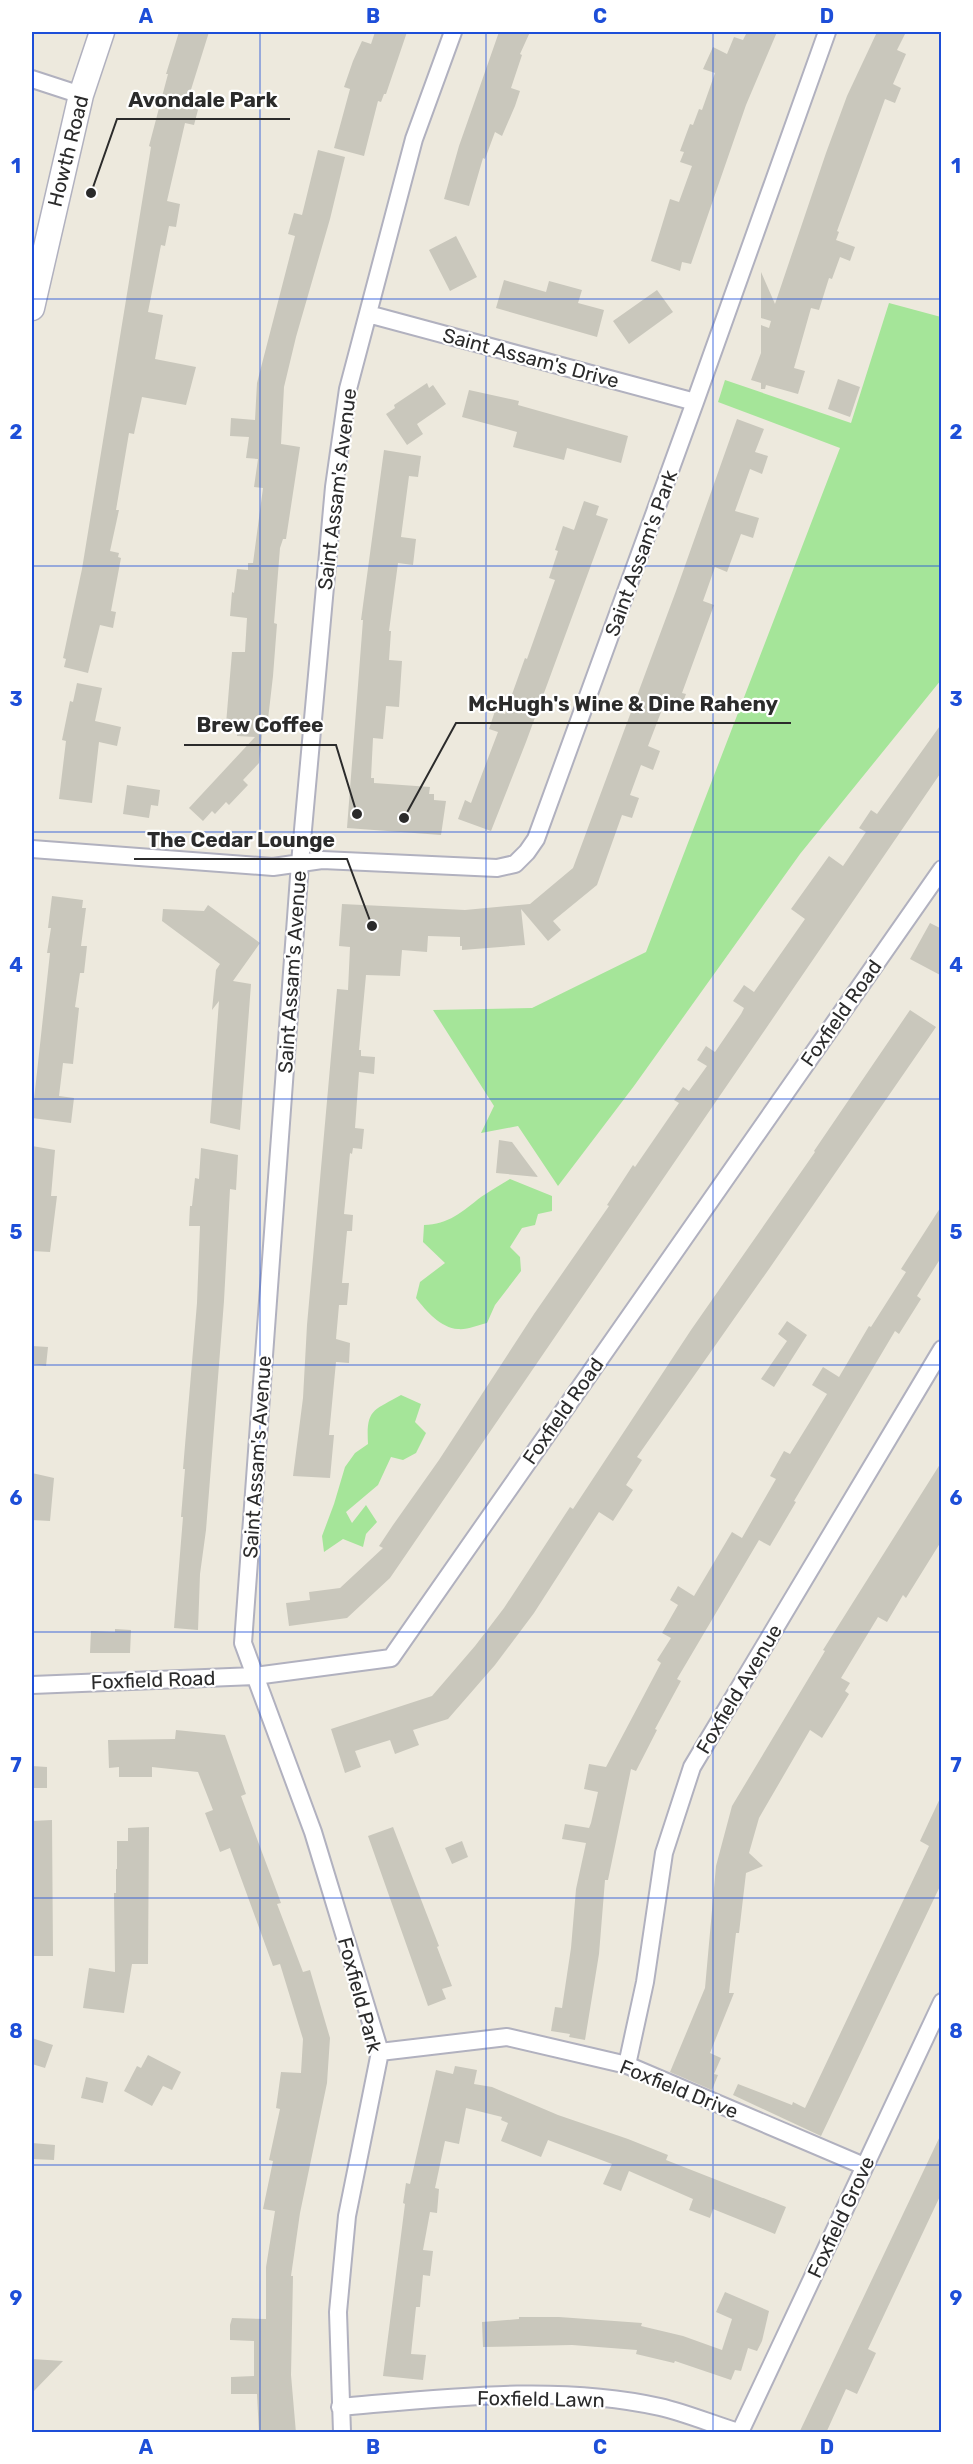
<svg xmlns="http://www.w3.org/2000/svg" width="973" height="2464" font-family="Rubik,sans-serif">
<rect width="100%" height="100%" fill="#ede9dd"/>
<!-- green -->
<path fill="#a5e599" d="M889 303 941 317V680L800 854 634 1086 558 1186 518 1126 481 1133 494 1106 433 1010 532 1008 646 952 840 448 718 402 725 380 851 423Z
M510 1179 552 1196V1211L538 1214 535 1225 522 1228 510 1247 520 1257 521 1271 495 1305 487 1323C478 1325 467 1330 458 1329 441 1328 426 1311 416 1298L420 1282 445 1263 423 1242 424 1225C448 1225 463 1211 481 1197 490 1191 500 1185 510 1179Z
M401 1395 421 1404 415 1422 426 1433 416 1453 403 1460 391 1457 378 1485 346 1512 352 1523 366 1505 377 1522 366 1534 363 1547 343 1539 324 1552 322 1536 334 1504 345 1467 355 1453 368 1444C366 1409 373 1411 401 1395Z"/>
<!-- building -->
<path fill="#c9c7bc" d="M179 32H209L189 96H192L190 104 199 106 194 125 185 123 167 201 180 204 176 227 169 226 165 246 161 245 148 312 163 315 155 359 196 367 186 405 142 397 134 434 129 433 116 510H119L110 551 119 553 118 557 121 558 111 611 116 612 113 628 100 625 88 673 64 667 66 659 63 658 82 569 151 147 149 146 168 74H166Z
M375 32H407L386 94H384L381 102 378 101 364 156 334 148 350 89 344 87 353 61 362 41 371 44Z
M499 32H530L520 54 522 55 511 88 520 91 515 106 502 136 495 132 485 159 483 158 469 206 444 199 459 146Z
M747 32H777L746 105 691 264 682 262 680 271 651 261 670 199 679 202 692 166 680 162 684 152 680 151 690 124 693 125 699 109 702 110 715 73 703 69 713 47 727 54 734 37 743 40Z
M877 32H906L897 50 906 54 893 84 901 88 895 103 885 99 837 231 839 232 836 240 855 247 850 261 840 257 832 279 829 278 819 310 811 308 794 368 805 371 798 394 766 385 765 389H761V383L751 380 761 353V325L769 328 771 321 761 318V272L775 304 826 153 847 96Z
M318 150 345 157 330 219 296 337 284 387 281 444 300 447 286 539H283L280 548 274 623 277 624 273 676 267 728 263 727 259 763 243 780 248 785 229 805 226 802 215 814 212 811 203 821 189 808 255 737 237 736 238 725 226 724 232 652H245L247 618 230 616 232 592 234 593 237 569 248 570V563H253L263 488 254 487 258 459 246 458 249 437 230 436 231 418 255 420 257 383 295 236 288 234 294 213 302 215Z
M456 236 477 277 450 291 429 250Z
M504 280 546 292 549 281 582 290 578 303 604 310 597 337 496 308Z
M657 290 673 312 629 344 613 321Z
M838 379 860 387 850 417 828 409Z
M427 383 429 388 433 385 446 404 417 424 423 434 407 445 386 414 395 408 394 405Z
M469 390 519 401 518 405 628 436 621 463 567 448 564 460 513 447 517 432 462 417Z
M737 419 764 429 755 452 768 456 762 474 750 469 735 511 759 518 753 538 741 534 727 572 715 567 703 601 714 605 682 693 686 694 679 713 663 707 648 746 660 751 653 770 641 765 630 795 639 798 632 818 622 815 597 885 553 921 561 930 548 941 521 909 525 945 462 950V946H460V937L428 936 427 952 402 950 400 976 366 975 359 1050H361V1056L375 1057 374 1074 359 1072 355 1128 364 1129 362 1149 353 1148 352 1154 350 1153 344 1214 353 1215 352 1231H347L342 1283H349L347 1305H339L336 1339 350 1343 349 1363 336 1362 329 1435H334L330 1478 293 1476 303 1398 307 1325 337 989 348 990 350 947 339 946 342 904 465 910 530 904 573 868 676 591Z
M384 450 421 456 418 477 409 476 401 537 416 539 413 565 398 563 389 631H391L389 660 402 661 399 707 386 706 383 739 373 738 371 778H374V783L430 787 429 794H434V800L446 801 441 835 347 828 363 620H361Z
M584 501 599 506 596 515 608 519 526 742 491 831 458 819 465 800 471 803 498 732 489 729 495 711 505 714 525 658 527 659 555 580 549 578 558 551 555 550 563 526 574 530Z
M77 683 102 688 95 721 121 727 117 746 99 742 92 803 59 799 66 741 62 740 70 701 73 702Z
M942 723V771L390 1578 347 1618 289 1626 286 1603 310 1600 309 1592 340 1588 383 1548 379 1546 393 1525 439 1460 534 1314 609 1206 607 1205 633 1165 635 1167 679 1103 674 1100 683 1087 689 1091 707 1066 697 1060 706 1046 715 1052 741 1014 744 1008 733 1001 744 985 754 992 805 919 791 909 829 856 843 866 866 832 859 828 871 810 877 814Z
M127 785 160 790 158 806 151 805 149 818 123 814Z
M52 896 83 900 82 908H86L81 946H87L84 973H80L75 1007 79 1008 73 1064 63 1063 59 1096 74 1098 71 1123 32 1118 50 953H47L51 928H48Z
M208 905 260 943 233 981 251 984 240 1130 210 1123 219 1001 212 1010 216 970 220 964 162 921 163 909 204 911Z
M930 923 942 929V976L910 959Z
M910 1010 936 1027 769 1269 637 1457 642 1460 626 1485 633 1490 613 1521 599 1512 534 1613 495 1665 448 1719 413 1730 419 1745 395 1754 390 1740 355 1751 361 1767 345 1773 331 1729 432 1696 475 1646 504 1608 570 1507 573 1509 691 1330 815 1152 814 1151Z
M499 1140 512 1142 538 1177 496 1173Z
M32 1146 55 1150 51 1196H57L50 1252 32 1251Z
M201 1148 238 1155 236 1190 230 1189 224 1301 206 1530 200 1574 198 1630 174 1628 183 1517H181L185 1469H183L197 1303 200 1226H189L190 1206H192L195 1178 199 1179Z
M942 1205V1256L917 1296 921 1299 899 1334 895 1331 794 1501 796 1502 770 1546 759 1540 677 1679 681 1681 655 1729 657 1730 636 1771 631 1769 608 1880H605L599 1954 585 2040 569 2037 570 2034 551 2031 555 2007 562 2008 571 1948 576 1889 586 1843 562 1839 565 1824 589 1828 591 1823 598 1792 584 1789 589 1764 606 1767 661 1663 657 1660 671 1638 662 1633 678 1605 670 1600 678 1586 694 1596 732 1532 742 1538 776 1479 770 1476 784 1451 790 1454 827 1394 812 1385 823 1367 839 1377 869 1326 871 1327 906 1272 901 1269Z
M787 1321 807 1335 774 1387 761 1379 787 1341 778 1334Z
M32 1346 48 1347 46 1366 32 1364Z
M942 1461V1540L906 1598 903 1595 887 1622 878 1617 841 1678 850 1683 845 1691 849 1694 822 1738 810 1730 759 1818 749 1853 763 1866 746 1873 739 1933H736L729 1993H734L710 2053 721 2058 714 2074 718 2075 712 2090 670 2072 705 1988 716 1866 732 1806 825 1651 823 1650Z
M32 1473 54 1478 50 1521 32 1520Z
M115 1629 131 1630 130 1653H90L91 1631 115 1632Z
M176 1730 225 1735 246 1794 241 1796 281 1903 277 1904 303 1972 310 1970 330 2038 327 2083 300 2213 291 2276H293L291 2375 296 2433H259L257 2394H231V2377L254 2376V2341L230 2340V2325L232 2318 266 2319V2267L275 2211 263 2209 273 2161 269 2160 280 2109 276 2108 281 2072 301 2073 303 2039 280 1964 273 1966 230 1848 220 1852 205 1813 213 1810 198 1772 152 1767V1777H119V1767L109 1768 108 1740 175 1739Z
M32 1766 47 1767V1788H32Z
M942 1794V1882L821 2136 733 2095 738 2084 792 2105 793 2102 805 2108 929 1846 920 1841Z
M52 1820 53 1956H32V1821Z
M149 1827 148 1964H132L124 2013 83 2008 89 1968 115 1972 114 1893H116V1869H117V1841H128V1828Z
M393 1827 439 1946 437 1947 452 1986 442 1989 446 1999 428 2006 368 1836Z
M462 1841 468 1857 452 1864 445 1848Z
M32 2038 53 2045 45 2068 32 2064Z
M148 2055 181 2072 172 2090 163 2086 152 2106 124 2091 137 2066 141 2068Z
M455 2066 477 2070 474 2084 492 2087 558 2115 628 2139 668 2155 666 2160 786 2207 775 2234 713 2209 710 2218 689 2210 693 2199 629 2171 621 2191 603 2184 612 2164 548 2140 541 2157 501 2141 508 2123 501 2120 502 2117 466 2108 459 2144 445 2141 435 2188 439 2189 437 2213 430 2212 423 2250 433 2251 430 2276 423 2275 420 2307H416L411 2354 426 2355 423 2380 383 2376 405 2204 403 2203 406 2183 410 2184 436 2070 453 2074Z
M86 2077 108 2082 103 2103 81 2098Z
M942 2132V2192L868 2349 876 2353 864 2379 857 2394 846 2389 826 2433H799Z
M32 2143 55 2145 54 2160 32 2159Z
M725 2292 769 2311 762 2341 757 2351 748 2348 741 2371 735 2370 731 2380 675 2361 674 2363 636 2354 637 2350 572 2345 483 2347 482 2322 519 2319V2317H559L642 2323 641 2326 683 2336 722 2350 732 2319 716 2312Z
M32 2359 63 2361 32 2393Z"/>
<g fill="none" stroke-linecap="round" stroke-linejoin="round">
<!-- street casing -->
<g stroke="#b1b1bf" stroke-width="20">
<path id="street" d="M32 79 81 95
M368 314 695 402
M32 849 273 867 322 860 497 868 515 864 527 852 536 839 695 402 827 32
M32 1685 255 1676 391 1658 942 869
M380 2052 507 2037 627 2065 864 2166
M627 2065 645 1982 664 1853 692 1767 942 1349
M340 2407C444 2398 557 2384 660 2407 686 2413 712 2424 738 2432
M342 2432 338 2312 347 2216 380 2052 313 1832 243 1643 300 863 334 487 348 389 414 139 453 32
M740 2432 942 2002"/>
</g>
<!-- secondary casing -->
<g stroke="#b1b1bf" stroke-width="27">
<path id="secondary" d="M32 308 81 95 102 32"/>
</g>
<!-- street -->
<use href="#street" stroke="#fff" stroke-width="16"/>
<!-- secondary -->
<use href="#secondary" stroke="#fff" stroke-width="24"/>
</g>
<!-- grid -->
<path fill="none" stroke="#1d4ed8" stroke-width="1.5" stroke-opacity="0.55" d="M260 32V2432M486 32V2432M713 32V2432M32 299H942M32 566H942M32 832H942M32 1099H942M32 1365H942M32 1632H942M32 1898H942M32 2165H942"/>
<g text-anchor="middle" stroke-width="4.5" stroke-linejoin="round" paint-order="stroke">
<!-- street labels -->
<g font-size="20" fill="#2b2b2b" stroke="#fff">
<text transform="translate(68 151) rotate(-76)" y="7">Howth Road</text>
<text transform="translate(531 358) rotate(15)" y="7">Saint Assam's Drive</text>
<text transform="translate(337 489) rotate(-83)" y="7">Saint Assam's Avenue</text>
<text transform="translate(641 553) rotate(-70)" y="7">Saint Assam's Park</text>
<text transform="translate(292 972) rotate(-86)" y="7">Saint Assam's Avenue</text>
<text transform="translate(841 1013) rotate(-55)" y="7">Foxfield Road</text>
<text transform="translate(563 1411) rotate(-55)" y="7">Foxfield Road</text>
<text transform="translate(257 1457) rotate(-86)" y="7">Saint Assam's Avenue</text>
<text transform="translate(153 1680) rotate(-2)" y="7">Foxfield Road</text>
<text transform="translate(739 1689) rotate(-59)" y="7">Foxfield Avenue</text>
<text transform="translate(360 1995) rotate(75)" y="7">Foxfield Park</text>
<text transform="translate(679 2089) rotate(22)" y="7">Foxfield Drive</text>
<text transform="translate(841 2217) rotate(-65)" y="7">Foxfield Grove</text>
<text transform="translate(541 2399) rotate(1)" y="7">Foxfield Lawn</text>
</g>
</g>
<!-- callouts -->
<path fill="none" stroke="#2b2b2b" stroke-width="2" d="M91 193L117 119H290M404 818L456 723H791M357 814L336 745H184M372 926L347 859H134"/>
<g fill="#2b2b2b" stroke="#fff" stroke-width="2">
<circle cx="91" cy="193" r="6"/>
<circle cx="404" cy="818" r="6"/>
<circle cx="357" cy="814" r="6"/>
<circle cx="372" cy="926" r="6"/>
</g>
<g font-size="21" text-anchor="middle" font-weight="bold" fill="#2b2b2b" stroke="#fff" stroke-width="4.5" stroke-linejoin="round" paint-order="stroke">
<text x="203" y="107">Avondale Park</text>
<text x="623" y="711">McHugh's Wine &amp; Dine Raheny</text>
<text x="260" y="732">Brew Coffee</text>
<text x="241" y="847">The Cedar Lounge</text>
</g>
<!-- border -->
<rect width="973" height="2464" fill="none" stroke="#ffffff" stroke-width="66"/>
<rect x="33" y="33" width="907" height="2398" fill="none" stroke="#1d4ed8" stroke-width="2"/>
<g font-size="20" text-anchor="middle" font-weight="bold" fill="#1d4ed8">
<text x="146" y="23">A</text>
<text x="373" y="23">B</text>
<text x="600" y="23">C</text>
<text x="827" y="23">D</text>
<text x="16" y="173">1</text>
<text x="956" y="173">1</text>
<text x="16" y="439">2</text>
<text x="956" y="439">2</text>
<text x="16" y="706">3</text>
<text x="956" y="706">3</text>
<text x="16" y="972">4</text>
<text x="956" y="972">4</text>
<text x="16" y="1239">5</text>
<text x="956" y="1239">5</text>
<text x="16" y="1505">6</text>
<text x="956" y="1505">6</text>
<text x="16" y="1772">7</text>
<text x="956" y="1772">7</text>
<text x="16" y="2038">8</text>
<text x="956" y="2038">8</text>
<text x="16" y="2305">9</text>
<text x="956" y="2305">9</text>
<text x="146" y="2454">A</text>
<text x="373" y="2454">B</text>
<text x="600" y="2454">C</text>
<text x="827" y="2454">D</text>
</g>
</svg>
